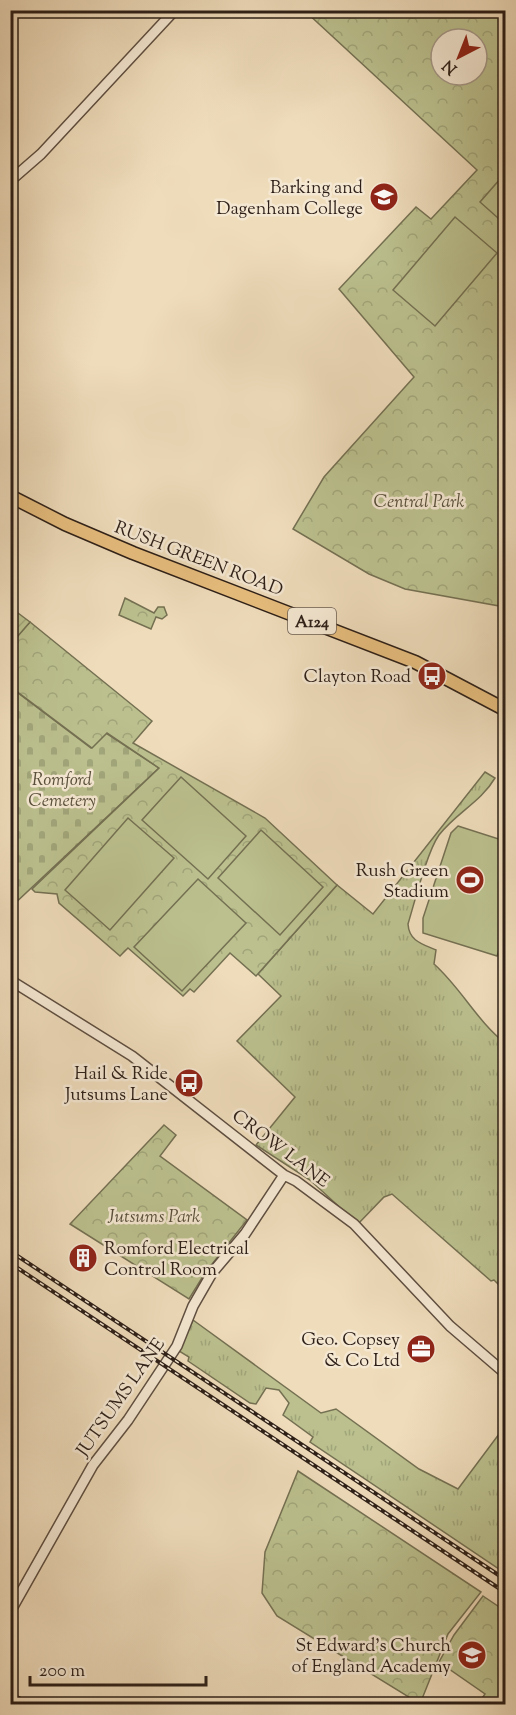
<svg xmlns="http://www.w3.org/2000/svg" width="516" height="1715" font-family="'Sorts Mill Goudy',serif">
<defs>
<pattern id="grass-tufts" width="24" height="20" patternUnits="userSpaceOnUse" patternTransform="scale(1.5)"><rect width="24" height="20" fill="#bbc08e"/><path d="M3 7l-1-3M5 7V3M7 7l1-3M15 17l-1-3M17 17v-4M19 17l1-3" fill="none" stroke="#a1a57a"/></pattern>
<pattern id="cemetery-stones" width="16" height="16" patternUnits="userSpaceOnUse" patternTransform="scale(1.5)"><rect width="16" height="16" fill="#bbc08e"/><path d="M2 7V4a2 2 0 0 1 4 0v3zM10 15v-3a2 2 0 0 1 4 0v3z" fill="#a1a57a"/></pattern>
<pattern id="park-crowns" width="20" height="18" patternUnits="userSpaceOnUse" patternTransform="scale(1.5)"><rect width="20" height="18" fill="#bbc08e"/><path d="M2 6a3 3 0 1 1 6 0M12 15a3 3 0 1 1 6 0" fill="none" stroke="#a1a57a"/></pattern>
<pattern id="garden-furrows" width="10" height="10" patternUnits="userSpaceOnUse" patternTransform="scale(1.5)"><rect width="10" height="10" fill="#bbc08e"/><path d="M-1 1l2-2M0 10L10 0M9 11l2-2" fill="none" stroke="#a1a57a"/></pattern>
</defs>
<rect width="100%" height="100%" fill="#efdcbb"/>
<filter id="stains"><feTurbulence type="fractalNoise" baseFrequency=".00333" numOctaves="4"/><feColorMatrix values="0 0 0 0 .2 0 0 0 0 .09 0 0 0 0 .02 0 0 0 .5 -.17"/></filter>
<radialGradient id="worn" r=".72"><stop offset=".6" stop-color="#630" stop-opacity="0"/><stop offset="1" stop-color="#630" stop-opacity=".3"/></radialGradient>
<!-- grass -->
<path fill="url(#grass-tufts)" stroke="#747052" stroke-width="1.5" d="M485 772 495 778C481 802 456 813 439 835 427 852 415 901 408 924 409 941 422 944 436 950L434 964C461 988 477 1021 505 1043V1291L494 1280 491 1281 392 1194 384 1197 358 1224 310 1180 256 1145 295 1097 237 1041 281 996 258 974 337 885 373 914Z
M193 1320 321 1413 336 1409 419 1469 458 1489 505 1426V1573L310 1442 313 1437 283 1415 289 1403 279 1390 266 1388 256 1404 250 1403 188 1361 189 1357 179 1351Z"/>
<!-- cemetery -->
<path fill="url(#cemetery-stones)" stroke="#747052" stroke-width="1.5" d="M10 687 91 748 106 733 159 768 11 907Z"/>
<!-- park -->
<path fill="url(#park-crowns)" stroke="#747052" stroke-width="1.5" fill-rule="evenodd" d="M305 11H505V607L405 589 369 574 293 529 324 477 414 377 339 289 416 207 431 219 477 170ZM441 39H477V75H441Z
M125 598 154 613 158 607H164L167 615 162 619 156 617 151 629 119 615Z
M30 622 152 721 133 743 265 818 337 885 256 976 230 953 194 992 190 989 183 996 128 948 120 956 59 903 57 894 35 892 32 889 159 768 107 733 92 748 11 687 10 644Z
M505 983 506 1042H505L501 1032Z
M164 1125 176 1135 160 1156 247 1220 205 1273 189 1299 70 1224Z
M298 1471 481 1592 448 1634 420 1704 277 1616 262 1593 265 1552Z
M483 1596 505 1611V1704H478L485 1694 439 1662 454 1635Z"/>
<!-- garden -->
<path fill="url(#garden-furrows)" stroke="#747052" stroke-width="1.5" d="M10 607 30 622 11 644H10Z"/>
<!-- pitch -->
<path fill="#bbc08e" stroke="#747052" stroke-width="1.5" d="M501 178 505 183V210L498 218 480 202Z
M455 217 497 253 435 326 393 290Z
M181 777 246 836 208 879 142 820Z
M128 818 174 858 110 930 65 890Z
M458 826 505 841V931L497 956 423 933V918L451 833Z
M261 830 323 887 280 935 218 878Z
M198 879 246 923 182 991 134 947Z"/>
<g fill="none" stroke-linecap="round" stroke-linejoin="round">
<!-- tertiary casing -->
<g stroke="#5e4e40" stroke-width="12">
<path id="tertiary" d="M10 181 41 154 175 10
M10 980 132 1056 284 1175 296 1181 354 1224 450 1326 506 1374
M10 1612 93 1465 128 1420 177 1346 193 1306 212 1273 245 1234 284 1175"/>
</g>
<!-- primary casing -->
<g stroke="#2d1f17" stroke-width="15">
<path id="primary" d="M10 496 65 524 133 553 415 662 506 710
M10 1700 19 1704"/>
</g>
<!-- tertiary -->
<use href="#tertiary" stroke="#f5e8d3" stroke-width="9"/>
<!-- primary -->
<use href="#primary" stroke="#e8be7e" stroke-width="12"/>
<!-- rail casing -->
<g stroke="#2d1f17" stroke-width="4">
<path id="rail" d="M10 1251 506 1580
M10 1263 506 1593"/>
</g>
<!-- rail -->
<use href="#rail" stroke="#f5e8d3" stroke-width="1.5" stroke-dasharray="4.5" stroke-linecap="butt"/>
</g>
<!-- icons -->
<defs>
<g id="university-disc" transform="scale(1.5)"><circle r="9.5" fill="#8f2418" stroke="#f5e8d3"/><path d="M0-5L7-2L0 1L-7-2ZM-4 1L0 2.5L4 1V4Q0 6-4 4Z" fill="#fff"/></g>
<g id="bus-disc" transform="scale(1.5)"><circle r="9.5" fill="#8f2418" stroke="#f5e8d3"/><path d="M-5-6H5V4H4V6H2V4H-2V6H-4V4H-5ZM-3.5-4V0h7V-4ZM-3.5 1.2v1.5H-2V1.2ZM2 1.2v1.5H3.5V1.2Z" fill="#fff"/></g>
<g id="stadium-disc" transform="scale(1.5)"><circle r="9.5" fill="#8f2418" stroke="#f5e8d3"/><path d="M0-5a6.5 5 0 1 0 0 10a6.5 5 0 1 0 0-10ZM-3.5-1.8h7v3.6h-7Z" fill="#fff"/></g>
<g id="building-disc" transform="scale(1.5)"><circle r="9.5" fill="#8f2418" stroke="#f5e8d3"/><path d="M-4-6H4V6H1V3H-1V6H-4ZM-2.5-4.3h1.7v1.8h-1.7ZM.8-4.3h1.7v1.8H.8ZM-2.5-1h1.7V.8h-1.7ZM.8-1h1.7V.8H.8Z" fill="#fff"/></g>
<g id="office-disc" transform="scale(1.5)"><circle r="9.5" fill="#8f2418" stroke="#f5e8d3"/><path d="M-6-3h4V-5.5h4V-3h4V5H-6ZM-1-4.5V-3h2v-1.5ZM-6 0V1H6V0Z" fill="#fff"/></g>
<g id="school-disc" transform="scale(1.5)"><circle r="9.5" fill="#8f2418" stroke="#f5e8d3"/><path d="M0-5L7-2L0 1L-7-2ZM-4 1L0 2.5L4 1V4Q0 6-4 4Z" fill="#fff"/></g>
</defs>
<g fill-rule="evenodd">
<use href="#university-disc" x="384" y="197"/>
<use href="#bus-disc" x="432" y="676"/>
<use href="#stadium-disc" x="470" y="880"/>
<use href="#bus-disc" x="189" y="1083"/>
<use href="#building-disc" x="83" y="1258"/>
<use href="#office-disc" x="421" y="1349"/>
<use href="#school-disc" x="472" y="1655"/>
</g>
<g text-anchor="middle" stroke-width="5" stroke-linejoin="round" paint-order="stroke">
<!-- shield labels -->
<rect fill="#f5e8d3" stroke="#695b4f" stroke-width="1.5" x="288" y="608" width="48" height="26" rx="4.5"/>
<g font-size="16" font-weight="bold" fill="#2d1f17">
<text x="312" y="627">A124</text>
</g>
<!-- poi labels -->
<g font-size="18" fill="#2d1f17" stroke="#f5e8d3" text-anchor="end">
<text x="363" y="193">Barking and<tspan x="363" dy="21">Dagenham College</tspan></text>
<text x="411" y="682">Clayton Road</text>
<text x="449" y="876">Rush Green<tspan x="449" dy="21">Stadium</tspan></text>
<text x="168" y="1079">Hail &amp; Ride<tspan x="168" dy="21">Jutsums Lane</tspan></text>
<text x="104" y="1254" text-anchor="start">Romford Electrical<tspan x="104" dy="21">Control Room</tspan></text>
<text x="400" y="1345">Geo. Copsey<tspan x="400" dy="21">&amp; Co Ltd</tspan></text>
<text x="451" y="1651">St Edward's Church<tspan x="451" dy="21">of England Academy</tspan></text>
</g>
<!-- park labels -->
<g font-size="18" font-style="italic" fill="#584f3b" stroke="#f5e8d3">
<text x="419" y="507">Central Park</text>
<text x="62" y="785">Romford<tspan x="62" dy="21">Cemetery</tspan></text>
<text x="154" y="1222">Jutsums Park</text>
</g>
<!-- street labels -->
<g font-size="18" fill="#2d1f17" stroke="#f5e8d3">
<text transform="translate(199 558) rotate(21)" y="6">RUSH GREEN ROAD</text>
<text transform="translate(281 1148) rotate(37)" y="6">CROW LANE</text>
<text transform="translate(120 1397) rotate(-55)" y="6">JUTSUMS LANE</text>
</g>
</g>
<!-- margin -->
<rect width="516" height="1715" fill="none" stroke="#efdcbb" stroke-width="36"/>
<rect x="12" y="12" width="492" height="1691" fill="none" stroke="#2d1f17" stroke-width="3"/>
<rect x="18" y="18" width="480" height="1679" fill="none" stroke="#2d1f17" stroke-width="1.5"/>
<!-- north arrow -->
<g transform="translate(459 57) rotate(222)"><circle r="28" fill="#f5e8d3" stroke="#a59888" stroke-width="1.5"/>
<path d="M0-4.5L10 22L0 15L-10 22Z" fill="#8f2418"/>
<text y="-9" font-size="16" font-weight="bold" text-anchor="middle" fill="#2d1f17">N</text>
</g>
<!-- scale -->
<path d="M30 1676v9h176v-9" fill="none" stroke="#2d1f17" stroke-width="3"/>
<text x="39" y="1676" font-size="18" fill="#2d1f17" stroke="#f5e8d3" stroke-width="4.5" paint-order="stroke">200 m</text>
<rect width="100%" height="100%" filter="url(#stains)"/>
<rect width="100%" height="100%" fill="url(#worn)"/>
</svg>
